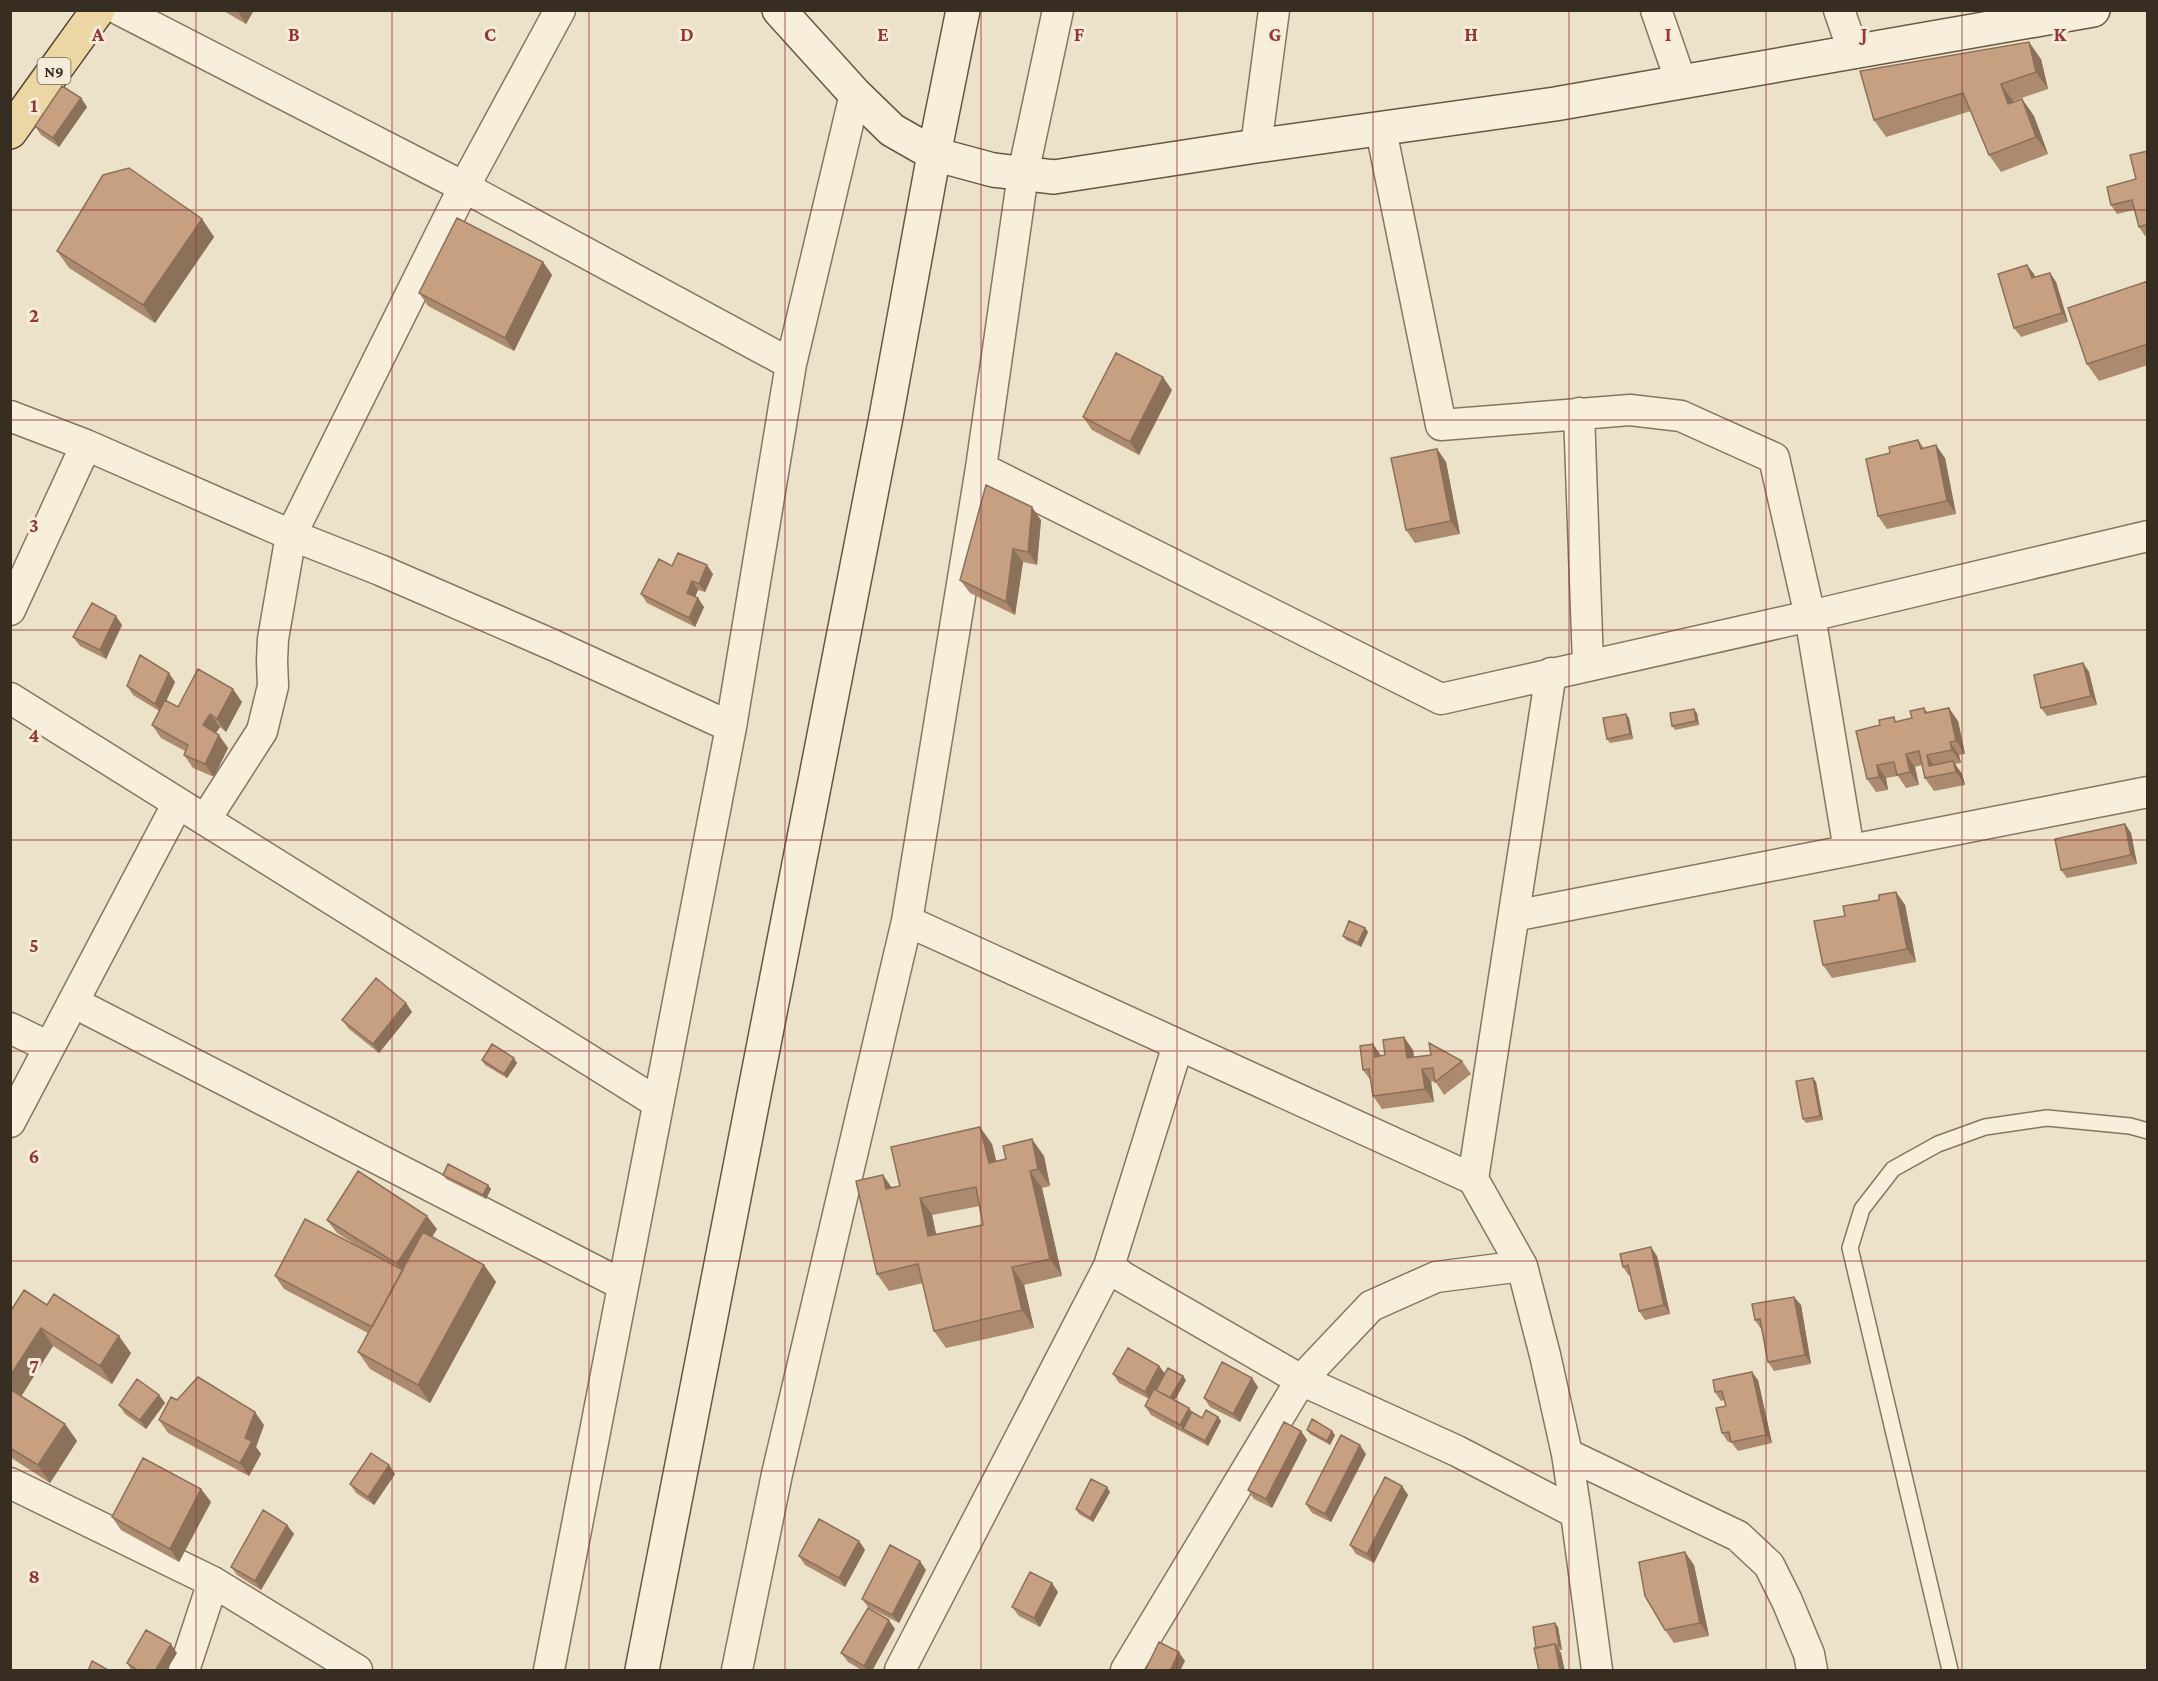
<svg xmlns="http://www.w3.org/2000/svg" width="2158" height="1681" font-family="'Crimson Pro',serif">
<rect width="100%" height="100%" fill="#ece2c9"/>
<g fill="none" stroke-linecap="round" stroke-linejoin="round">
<!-- lane casing -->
<g stroke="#87755f" stroke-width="18">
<path id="lane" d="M1950 1670 1850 1248 1862 1209 1893 1169 1938 1144 1985 1127 2047 1118 2130 1126 2148 1131"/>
</g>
<!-- street casing -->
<g stroke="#87755f" stroke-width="33">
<path id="street" d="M120 10 464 187 291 535 273 639 272 661 273 686 262 731 205 820
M560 10 464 187 791 364
M1656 10 1681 82
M1839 10 1854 53
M1381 130 1441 425 1630 410 1681 416 1774 458 1810 616 1849 850
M1256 146 1274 10
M1579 413 1588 664
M10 416 86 445 291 535 380 570 553 645 731 727
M981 468 1441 699 1810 616 2148 536
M10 610 86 445
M10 698 658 1103
M1514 916 2148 792
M907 921 1473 1179 1522 1266 1545 1355 1567 1454 1576 1513 1597 1670
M73 1002 623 1285
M10 1028 49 1047
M10 1122 178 803
M1473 1179 1551 673
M1109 1266 1123 1277 1301 1380 1457 1451 1576 1513
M1567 1454 1738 1536 1769 1565 1787 1601 1809 1654 1812 1670
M10 1483 213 1582 357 1670
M184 1670 213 1582
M549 1670 731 727 791 364 855 94
M737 1670 777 1474 907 921 981 468 1023 174 1058 10
M900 1670 1109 1266 1178 1045
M1126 1670 1301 1380 1371 1306 1436 1277 1522 1266"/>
</g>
<!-- secondary casing -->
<g stroke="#695642" stroke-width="36">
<path id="secondary" d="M779 10 855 94 892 130 934 154 993 170 1054 177 1256 146 1555 104 2093 10
M642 1670 886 417 934 154 963 10"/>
</g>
<!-- primary casing -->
<g stroke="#554432" stroke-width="36">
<path id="primary" d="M10 132 98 10"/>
</g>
<!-- lane -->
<use href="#lane" stroke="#f7efdc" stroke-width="15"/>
<!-- street -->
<use href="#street" stroke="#f7efdc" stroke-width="30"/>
<!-- secondary -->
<use href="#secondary" stroke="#f7efdc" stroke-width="33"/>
<!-- primary -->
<use href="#primary" stroke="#ecd7a4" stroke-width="33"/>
</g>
<!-- wall -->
<path fill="#ab8a6f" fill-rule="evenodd" d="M222 10H254L246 24Z
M2041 59 2048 89 2013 101V102L2022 99 2034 116 2048 154 2001 172 1989 155 1971 111 1886 137 1874 120Z
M81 98 87 107 59 147 41 135 35 126Z
M2148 151V235L2145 236 2139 227 2134 210 2117 214 2111 205 2136 179Z
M202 219 214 237 155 323 69 268 57 251Z
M543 262 552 275 514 351 428 306 419 293Z
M2050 273 2056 282 2068 322 2021 337 2014 328 2034 274 2035 277Z
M2148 281V365L2099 381 2087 364Z
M1172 390 1139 455 1092 430 1083 417Z
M1918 440 1924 448 1945 458 1956 514 1887 529 1878 516 1890 453Z
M1437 449 1446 462 1460 534 1415 543 1406 530Z
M1041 520 1037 565 1023 562 1015 615 970 593 960 580Z
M672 566 713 574 705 592 698 590 695 597 704 607 695 627 647 603 641 594Z
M122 625 106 659 80 646 73 637Z
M2083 663 2089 672 2097 705 2047 716 2041 708Z
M175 682 166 701 178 707 242 702 226 732 220 727 216 733 228 748 214 777 193 768 184 755 185 751 161 738 152 725 159 711 133 695 127 686Z
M1924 708 1928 713 1958 721 1965 754 1959 755 1961 763 1955 764 1962 774 1965 785 1934 791 1925 778 1922 765 1915 767 1919 785 1906 788 1898 776 1886 778 1888 790 1876 792 1867 779 1912 718Z
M1697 713 1699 725 1675 730 1672 726Z
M1629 718 1633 739 1610 743 1607 739Z
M2125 824 2131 833 2137 864 2067 878 2061 870Z
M1896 892 1905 905 1916 962 1832 978 1823 965 1845 916Z
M1365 928 1368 932 1361 947 1346 940 1343 936Z
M406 1003 412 1012 379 1053 349 1029 342 1020Z
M1413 1050 1414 1057 1462 1061 1471 1074 1444 1095 1435 1081 1431 1082 1434 1102 1382 1109 1373 1096 1371 1081 1363 1070 1381 1056Z
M482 1060 517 1063 507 1078 485 1065Z
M1813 1078 1816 1082 1823 1120 1806 1123 1803 1119Z
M992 1144 996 1161 1044 1156 1050 1186 1042 1188 1062 1276 1024 1285 1034 1328 946 1348 934 1331 923 1283 889 1291 877 1274 892 1187 900 1186ZM980 1206 983 1225 936 1234 932 1215Z
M443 1175 488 1185 491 1189 486 1199 446 1179Z
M327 1220 437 1229 432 1237 484 1265 496 1282 430 1403 370 1369 358 1352 368 1333 284 1289 275 1276 361 1248 337 1233Z
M1657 1256 1670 1314 1645 1320 1639 1311 1630 1275 1629 1276 1623 1267Z
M1794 1297 1801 1305 1811 1364 1774 1371 1768 1362 1762 1328 1761 1329 1755 1320Z
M47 1305 131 1353 112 1384 53 1346 21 1396 65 1424 77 1441 50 1483 10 1457V1312Z
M1159 1366 1165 1374 1186 1380 1175 1400 1189 1408 1192 1412 1202 1418 1218 1417 1221 1421 1208 1446 1151 1415 1145 1406 1149 1399 1119 1383 1113 1374Z
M1758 1380 1772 1443 1738 1451 1731 1442H1728L1722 1433 1726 1406 1724 1400 1721 1401 1715 1392Z
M1258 1387 1240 1422 1210 1407 1204 1398Z
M159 1395 165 1403 146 1429 125 1414 119 1405Z
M177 1400 264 1425 256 1447 261 1454 249 1476 168 1433 159 1420Z
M1307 1430 1335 1435 1330 1445 1310 1434Z
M1301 1431 1307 1440 1272 1508 1254 1499 1248 1490Z
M1366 1454 1331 1522 1312 1513 1306 1504Z
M389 1465 395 1474 374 1505 356 1493 350 1484Z
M1402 1486 1408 1495 1374 1563 1356 1554 1350 1545Z
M201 1489 211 1502 179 1562 121 1530 112 1517Z
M1110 1492 1093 1522 1079 1514 1076 1509Z
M287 1525 294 1534 261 1590 237 1575 231 1567Z
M859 1541 865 1550 845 1587 805 1565 799 1556Z
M1694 1565 1709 1636 1674 1643 1665 1630Z
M926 1570 899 1623 868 1607 862 1599Z
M1058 1592 1040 1627 1019 1616 1012 1607Z
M1558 1627 1562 1650H1559L1561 1653 1536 1648Z
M895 1629 872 1671H863L848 1662 841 1653Z
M177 1653 166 1671H132L127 1663Z"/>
<!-- shaded-wall -->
<path fill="#8b705a" d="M237 10H254L246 24Z
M2029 42 2041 59 2048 89 2036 72Z
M2001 84 2013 101 2020 121 2008 104Z
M81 98 87 107 59 147 53 138Z
M2022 99 2034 116 2048 154 2036 137Z
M202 219 214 237 155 323 143 305Z
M543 262 552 275 514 351 505 338Z
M2027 265 2034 274 2038 287 2032 278Z
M2050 273 2056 282 2068 322 2062 313Z
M1163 377 1172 390 1139 455 1130 442Z
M1936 445 1945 458 1956 514 1947 501Z
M1437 449 1446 462 1460 534 1451 521Z
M1032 507 1041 520 1037 565 1028 552Z
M1013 549 1023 562 1015 615 1006 602Z
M707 565 713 574 705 592 699 584Z
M692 581 698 590 693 602 687 593Z
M698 598 704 607 695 627 689 618Z
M116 616 122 625 106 659 100 650Z
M2083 663 2089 672 2097 705 2091 696Z
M169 673 175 682 161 712 155 704Z
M233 689 242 702 226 732 217 719Z
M1949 708 1958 721 1965 754 1956 741Z
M1694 709 1697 713 1699 725 1696 721Z
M210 714 220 727 212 738 203 725Z
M1626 714 1629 718 1633 739 1630 734Z
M219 735 228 748 214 777 205 764Z
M1950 742 1959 755 1961 763 1952 750Z
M1906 754 1915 767 1919 785 1910 772Z
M1927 755 1936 768 1929 766Z
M1953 761 1962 774 1965 785 1956 772Z
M1877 765 1886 778 1888 790 1879 777Z
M2125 824 2131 833 2137 864 2131 855Z
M1896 892 1905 905 1916 962 1907 949Z
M1365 928 1368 932 1361 947 1358 943Z
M406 1003 412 1012 379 1053 373 1044Z
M1404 1037 1413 1050 1416 1071 1407 1058Z
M1373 1044 1382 1057H1375Z
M514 1058 517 1063 507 1078 504 1074Z
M1422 1069 1431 1082 1434 1102 1425 1089Z
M1813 1078 1816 1082 1823 1120 1820 1116Z
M980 1127 992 1144 1001 1180 989 1163Z
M1032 1139 1044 1156 1050 1186 1038 1169Z
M1030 1171 1042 1188 1062 1276 1050 1259Z
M883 1175 895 1192 886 1189Z
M488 1185 491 1189 486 1199 483 1195Z
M920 1198 932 1215 940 1253 928 1236Z
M427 1216 437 1229 407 1276 402 1272 397 1264Z
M1651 1247 1657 1256 1670 1314 1664 1305Z
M484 1265 496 1282 430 1403 418 1385Z
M1012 1267 1024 1285 1034 1328 1022 1310Z
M1794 1297 1801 1305 1811 1364 1805 1355Z
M41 1328 53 1346 17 1403 10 1394V1376Z
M119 1336 131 1353 112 1384 100 1366Z
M1159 1366 1166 1375 1151 1401 1145 1392Z
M1752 1372 1758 1380 1772 1443 1766 1435Z
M1183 1376 1186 1380 1173 1403 1170 1399Z
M1252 1378 1258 1387 1240 1422 1233 1414Z
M159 1395 165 1403 146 1429 140 1420Z
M1189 1408 1195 1417 1183 1429 1180 1425Z
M255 1412 264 1425 256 1447 261 1454 249 1476 240 1463 245 1438Z
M1218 1417 1221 1421 1208 1446 1205 1441Z
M65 1424 77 1441 50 1483 38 1465Z
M1301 1431 1307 1440 1272 1508 1266 1499Z
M1332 1431 1335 1435 1330 1445 1327 1441Z
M1360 1445 1366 1454 1331 1522 1325 1514Z
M389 1465 395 1474 374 1505 368 1497Z
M1402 1486 1408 1495 1374 1563 1367 1554Z
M1107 1487 1110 1492 1093 1522 1090 1518Z
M201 1489 211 1502 179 1562 170 1549Z
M287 1525 294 1534 261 1590 255 1581Z
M859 1541 865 1550 845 1587 839 1578Z
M1685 1552 1694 1565 1709 1636 1700 1623Z
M920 1561 926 1570 899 1623 892 1615Z
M1052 1583 1058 1592 1040 1627 1034 1618Z
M889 1620 895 1629 872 1671H867L864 1666Z
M1555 1623 1558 1627 1562 1650 1559 1645Z
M171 1644 177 1653 166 1671H155Z
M1555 1644 1561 1653 1565 1671H1560Z
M1179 1652 1185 1661 1180 1671H1170Z"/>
<!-- building -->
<path fill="#c7a081" stroke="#8b705a" stroke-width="1.5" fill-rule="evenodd" d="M2029 42 2036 72 2001 84 2008 104 2022 99 2036 137 1989 155 1963 93 1874 120 1860 71Z
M62 86 81 98 53 138 35 126Z
M2148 151V224L2139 227 2132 200 2111 205 2107 187 2136 179 2130 155Z
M129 168 202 219 143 305 57 251 103 175Z
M457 218 543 262 505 338 419 293Z
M2027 265 2032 278 2050 273 2062 313 2014 328 1998 274Z
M2148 281V344L2087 364 2068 308Z
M1116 353 1163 377 1130 442 1083 417Z
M1918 440 1921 449 1936 445 1947 501 1878 516 1866 459 1890 453 1889 447Z
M1437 449 1451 521 1406 530 1391 458Z
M986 485 1032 507 1028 552 1013 549 1006 602 960 580Z
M678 553 707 565 699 584 692 581 687 593 698 598 689 618 641 594 659 559 672 566Z
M92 603 116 616 100 650 73 637Z
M140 655 169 673 155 704 127 686Z
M2083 663 2091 696 2041 708 2034 675Z
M198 669 233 689 217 719 210 714 203 725 219 735 205 764 184 755 188 745 152 725 165 700 178 707Z
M1924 708 1925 713 1949 708 1956 741 1950 742 1952 750 1927 755 1929 766 1953 761 1956 772 1925 778 1919 751 1906 754 1910 772 1897 775 1894 762 1877 765 1879 777 1867 779 1856 731 1880 725 1879 720 1894 717 1895 722 1912 718 1910 711Z
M1694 709 1696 721 1672 726 1670 713Z
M1626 714 1630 734 1607 739 1603 718Z
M2125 824 2131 855 2061 870 2055 839Z
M1896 892 1907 949 1823 965 1814 921 1845 916 1843 906 1879 900V895Z
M1349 921 1365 928 1358 943 1343 936Z
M376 978 406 1003 373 1044 342 1020Z
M1404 1037 1407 1058 1431 1055 1429 1043 1462 1061 1435 1082 1433 1068 1422 1069 1425 1089 1373 1096 1369 1069 1363 1070 1360 1046 1373 1044 1375 1057 1385 1055 1383 1040Z
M492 1044 514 1058 504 1074 482 1060Z
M1813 1078 1820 1116 1803 1119 1796 1081Z
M980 1127 989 1163 1006 1159 1003 1146 1032 1139 1038 1169 1030 1171 1050 1259 1012 1267 1022 1310 934 1331 918 1264 877 1274 856 1181 883 1175 886 1189 900 1186 891 1147ZM976 1187 983 1225 928 1236 920 1198Z
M448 1164 488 1185 483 1195 443 1175Z
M358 1171 427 1216 397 1264 327 1220Z
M305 1219 403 1270 372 1327 275 1276Z
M423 1232 484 1265 418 1385 358 1352Z
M1651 1247 1664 1305 1639 1311 1628 1265 1623 1267 1620 1254Z
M24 1290 47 1305 54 1294 119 1336 100 1366 41 1328 10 1376V1312Z
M1794 1297 1805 1355 1768 1362 1760 1319 1755 1320 1752 1304Z
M1128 1348 1159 1366 1145 1392 1113 1374Z
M1222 1362 1252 1378 1233 1414 1204 1398Z
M1168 1368 1183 1376 1170 1398 1156 1390Z
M1752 1372 1766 1435 1731 1442 1729 1432 1722 1433 1716 1408 1726 1406 1722 1391 1715 1392 1713 1380Z
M198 1377 255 1412 245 1438 252 1441 240 1463 159 1420 171 1397 177 1400Z
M137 1379 159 1395 140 1420 119 1405Z
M10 1389 65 1424 38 1465 10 1448Z
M1154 1389 1189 1408 1180 1425 1145 1406Z
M1206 1410 1218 1417 1205 1441 1183 1429 1192 1412 1202 1418Z
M1312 1419 1332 1431 1327 1441 1307 1430Z
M1284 1422 1301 1431 1266 1499 1248 1490Z
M1341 1435 1360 1445 1325 1514 1306 1504Z
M371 1453 389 1465 368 1497 350 1484Z
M143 1458 201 1489 170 1549 112 1517Z
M1385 1477 1402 1486 1367 1554 1350 1545Z
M1091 1479 1107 1487 1090 1518 1076 1509Z
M263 1510 287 1525 255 1581 231 1567Z
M819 1519 859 1541 839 1578 799 1556Z
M890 1545 920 1561 892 1615 862 1599Z
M1685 1552 1700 1623 1665 1630 1645 1596 1639 1562Z
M1030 1572 1052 1583 1034 1618 1012 1607Z
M868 1608 889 1620 864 1666 841 1653Z
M1555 1623 1559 1645 1556 1646 1555 1644 1536 1648 1533 1627Z
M146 1630 171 1644 155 1671H139L127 1663Z
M1159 1642 1179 1652 1170 1671H1145Z
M1555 1644 1560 1671H1539L1534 1648Z
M92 1661 110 1671H88Z"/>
<!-- grid -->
<path fill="none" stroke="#923533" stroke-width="1.5" stroke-opacity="0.55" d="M196 10V1670M392 10V1670M589 10V1670M785 10V1670M981 10V1670M1177 10V1670M1373 10V1670M1569 10V1670M1766 10V1670M1962 10V1670M10 210H2148M10 420H2148M10 630H2148M10 840H2148M10 1051H2148M10 1261H2148M10 1471H2148"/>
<g text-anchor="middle" stroke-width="6" stroke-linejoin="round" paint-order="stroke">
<!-- shield labels -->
<rect fill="#f4ecd8" stroke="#706658" stroke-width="1.5" x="37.5" y="58" width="33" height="26" rx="4.5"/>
<g font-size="16" font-weight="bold" fill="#382d21">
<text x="54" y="77">N9</text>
</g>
</g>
<g font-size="20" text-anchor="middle" font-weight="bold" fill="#923533" stroke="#f4ecd8" stroke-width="6" stroke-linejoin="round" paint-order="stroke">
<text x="98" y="41">A</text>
<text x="294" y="41">B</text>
<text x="490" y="41">C</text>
<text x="687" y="41">D</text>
<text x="883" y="41">E</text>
<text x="1079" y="41">F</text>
<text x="1275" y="41">G</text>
<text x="1471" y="41">H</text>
<text x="1668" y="41">I</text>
<text x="1864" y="41">J</text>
<text x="2060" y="41">K</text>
<text x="34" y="112">1</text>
<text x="34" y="322">2</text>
<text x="34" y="532">3</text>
<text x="34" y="742">4</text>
<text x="34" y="952">5</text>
<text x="34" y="1163">6</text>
<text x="34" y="1373">7</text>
<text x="34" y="1583">8</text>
</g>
<!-- border -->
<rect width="2158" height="1681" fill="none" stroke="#382d21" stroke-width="24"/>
</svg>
